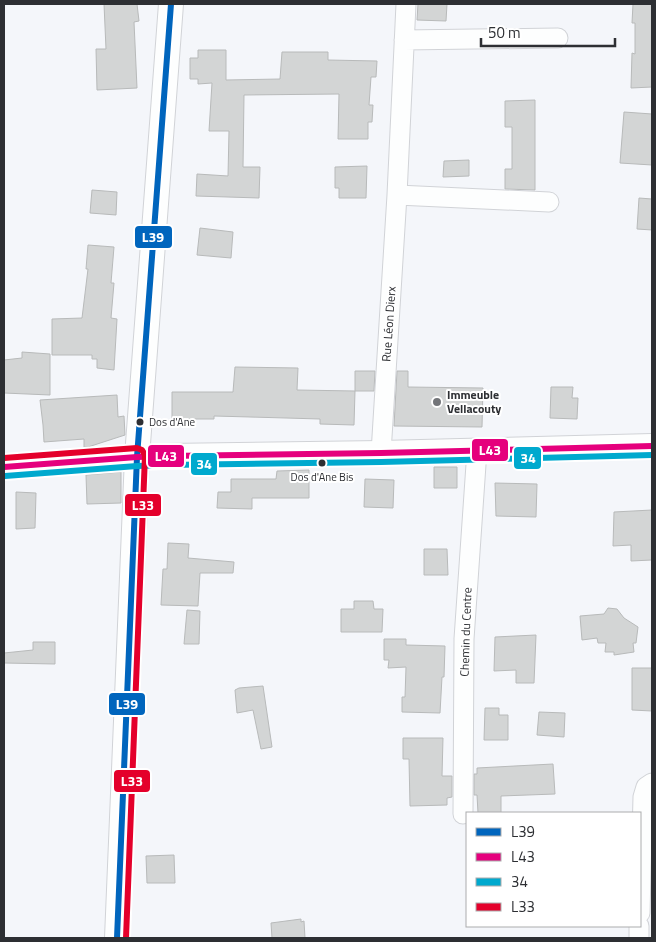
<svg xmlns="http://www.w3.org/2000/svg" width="656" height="942" font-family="'Titillium Web',sans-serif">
<rect width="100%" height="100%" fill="#f4f6fa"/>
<!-- building -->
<path fill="#d3d5d5" stroke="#b8baba" d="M104 4H137L139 21 134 22 137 88 97 90 96 49H106Z
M418 4H447L446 21 417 20Z
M633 4H652V87L631 88 632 53 635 54V23H632Z
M198 50H226V80L280 79 282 52H328V60L377 61 376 77H371L369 105H373L372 122H368V139H338L339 94 244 95 243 167H260L259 198 196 196 197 174 228 176 229 131H209L212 83 198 84V79H190V58H198Z
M535 100V190L505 189V169H512V127H505V101Z
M624 112 652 114V165L620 163Z
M469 160V176L443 177 444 161Z
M367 166 366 198H339V188H335V167Z
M92 190 117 192 116 215 90 213Z
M639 198 652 199V230L637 229Z
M200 228 233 232 231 258 197 255Z
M88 245 114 247 111 283H114L111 318 117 319 114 370 97 368V359H92V355H52V319L82 318 88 269H86Z
M22 352 50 354V395L4 393V360L22 358Z
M235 367 298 368 297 390 355 391 354 425 320 424V419L286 418 214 416V419H172V392H233Z
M355 371H375L374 391H355Z
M397 371H408V387L483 388 482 427 394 426Z
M551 387H573L572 398H578L577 419 550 418Z
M117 395 118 417 124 416 125 435 88 447H84V439L44 442 43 425 40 400Z
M434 467H457V488H434Z
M309 470V498H252V509L217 508 218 492H231V479H276L277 471Z
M121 472V503L87 504 86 475Z
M365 479 394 480 393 508 364 507Z
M495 483 537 484 536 517 496 516Z
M16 492 36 493 35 528 16 529Z
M652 510V560L631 561V545L613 546 614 512Z
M168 543 189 544 188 558 234 562 233 573H200L198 606 161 605 163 569H167Z
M424 549H447L448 575H424Z
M354 601H373L374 609H383L382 632H341V609H354Z
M608 608 617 609 624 618 638 627 636 643H633L634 652 614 655V652H605L606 643H598L597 638 582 640 580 616 604 614Z
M187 610 200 611 199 644H184Z
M536 635 534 683H516V670L494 671 495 637Z
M384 639H406V645L445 646 444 677H442L440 713 402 712V697H405L406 667 388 668 389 660H384Z
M33 642H55V664L4 663V653L33 650Z
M632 668H652V711L632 710Z
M263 686 272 747 261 749 253 710 237 713 235 690 239 688Z
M485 708H499V715H508V740H484Z
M539 712 565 713 564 737 537 735Z
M403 738H443L442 776H452V797L447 798V805L410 806 409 759H403Z
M553 764 555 794 501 796V813H478L477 795H474V774H477V768Z
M174 855 175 883H147L146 856Z
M301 919V922L304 921 305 938H272L271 923Z"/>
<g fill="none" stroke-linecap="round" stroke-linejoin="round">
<!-- minor casing -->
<g stroke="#d1d3d7" stroke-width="21">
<path id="minor" d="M404 40 558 38
M397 195 549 202
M381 453 397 195 406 4
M463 814 464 639 477 450
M640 913 643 797 646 787 652 783
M639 938V926"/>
</g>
<!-- tertiary casing -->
<g stroke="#d1d3d7" stroke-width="26">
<path id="tertiary" d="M4 467 137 457 166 456 381 453 652 446
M117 938 137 457 171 4"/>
</g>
<!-- minor -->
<use href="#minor" stroke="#fdfefe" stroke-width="19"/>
<!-- tertiary -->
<use href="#tertiary" stroke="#fdfefe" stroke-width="24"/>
<!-- bus-1 casing -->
<g stroke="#fff" stroke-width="10">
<path id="bus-1" d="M117 938 137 457 171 4"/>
</g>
<!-- bus-2 casing -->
<g stroke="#fff" stroke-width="10">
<path id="bus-2" d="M4 467 137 457 166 456 381 453 652 446"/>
</g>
<!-- bus-3 casing -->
<g stroke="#fff" stroke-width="10">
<path id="bus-3" d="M5 476 137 466 166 465 381 462 652 455"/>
</g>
<!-- bus-4 casing -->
<g stroke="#fff" stroke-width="10">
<path id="bus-4" d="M4 458 137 448 142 450 145 455 126 938"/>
</g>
<!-- bus-1 -->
<use href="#bus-1" stroke="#0065bd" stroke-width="6"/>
<!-- bus-2 -->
<use href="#bus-2" stroke="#e5007d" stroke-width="6"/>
<!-- bus-3 -->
<use href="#bus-3" stroke="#00a9ce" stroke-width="6"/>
<!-- bus-4 -->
<use href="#bus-4" stroke="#e4002b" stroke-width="6"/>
</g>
<!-- markers -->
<circle fill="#737579" stroke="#fff" stroke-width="2" cx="437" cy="402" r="5"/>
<g fill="#2d2f33" stroke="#fff" stroke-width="2">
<circle cx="140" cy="422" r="4.5"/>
<circle cx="322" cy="463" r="4.5"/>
</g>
<g text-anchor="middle" stroke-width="4" stroke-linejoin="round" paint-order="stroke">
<!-- bus labels -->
<g font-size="11" fill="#2d2f33" stroke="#fff" text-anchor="start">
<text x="149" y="426">Dos d'Ane</text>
<text x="322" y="481" text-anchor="middle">Dos d'Ane Bis</text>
</g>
<!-- street labels -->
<g font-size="12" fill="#2d2f33" stroke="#fff">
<text transform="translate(389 324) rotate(-86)" y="4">Rue Léon Dierx</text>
<text transform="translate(466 632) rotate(-88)" y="4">Chemin du Centre</text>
</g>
<!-- poi labels -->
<g font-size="12" font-weight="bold" fill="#2d2f33" stroke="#fff" text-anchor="start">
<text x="447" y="399">Immeuble<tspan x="447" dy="14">Vellacouty</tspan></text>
</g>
</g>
<g stroke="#fff" stroke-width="2">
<rect x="134" y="225" width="39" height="24" rx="5" fill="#0065bd"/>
<rect x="471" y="438" width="38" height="24" rx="5" fill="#e5007d"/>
<rect x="147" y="444" width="38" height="24" rx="5" fill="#e5007d"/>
<rect x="513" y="446" width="29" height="24" rx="5" fill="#00a9ce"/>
<rect x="190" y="452" width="28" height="24" rx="5" fill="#00a9ce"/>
<rect x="124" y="493" width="38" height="24" rx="5" fill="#e4002b"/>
<rect x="108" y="692" width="38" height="24" rx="5" fill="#0065bd"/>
<rect x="113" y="769" width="38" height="24" rx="5" fill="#e4002b"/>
</g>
<g font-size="14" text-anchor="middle" font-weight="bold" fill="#fff">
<text x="153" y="242">L39</text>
<text x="490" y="455">L43</text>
<text x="166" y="461">L43</text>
<text x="528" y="463">34</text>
<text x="204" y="469">34</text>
<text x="143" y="510">L33</text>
<text x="127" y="709">L39</text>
<text x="132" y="786">L33</text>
</g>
<!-- border -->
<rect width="656" height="942" fill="none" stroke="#2d2f33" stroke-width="10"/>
<!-- legend -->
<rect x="466" y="812" width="175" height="115" fill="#ffffff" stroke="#abacad"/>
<rect x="476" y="828" width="25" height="8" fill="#0065bd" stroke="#abacad"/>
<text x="511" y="837" font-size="15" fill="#2d2f33">L39</text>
<rect x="476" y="853" width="25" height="8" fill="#e5007d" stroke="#abacad"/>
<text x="511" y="862" font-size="15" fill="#2d2f33">L43</text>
<rect x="476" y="878" width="25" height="8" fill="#00a9ce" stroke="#abacad"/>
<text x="511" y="887" font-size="15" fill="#2d2f33">34</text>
<rect x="476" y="903" width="25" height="8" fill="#e4002b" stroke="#abacad"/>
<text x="511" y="912" font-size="15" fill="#2d2f33">L33</text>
<!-- scale -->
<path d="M481 38v8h134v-8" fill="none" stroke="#2d2f33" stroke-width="2.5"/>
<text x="488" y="38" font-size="15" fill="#2d2f33" stroke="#ffffff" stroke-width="4" paint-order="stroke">50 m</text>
</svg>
